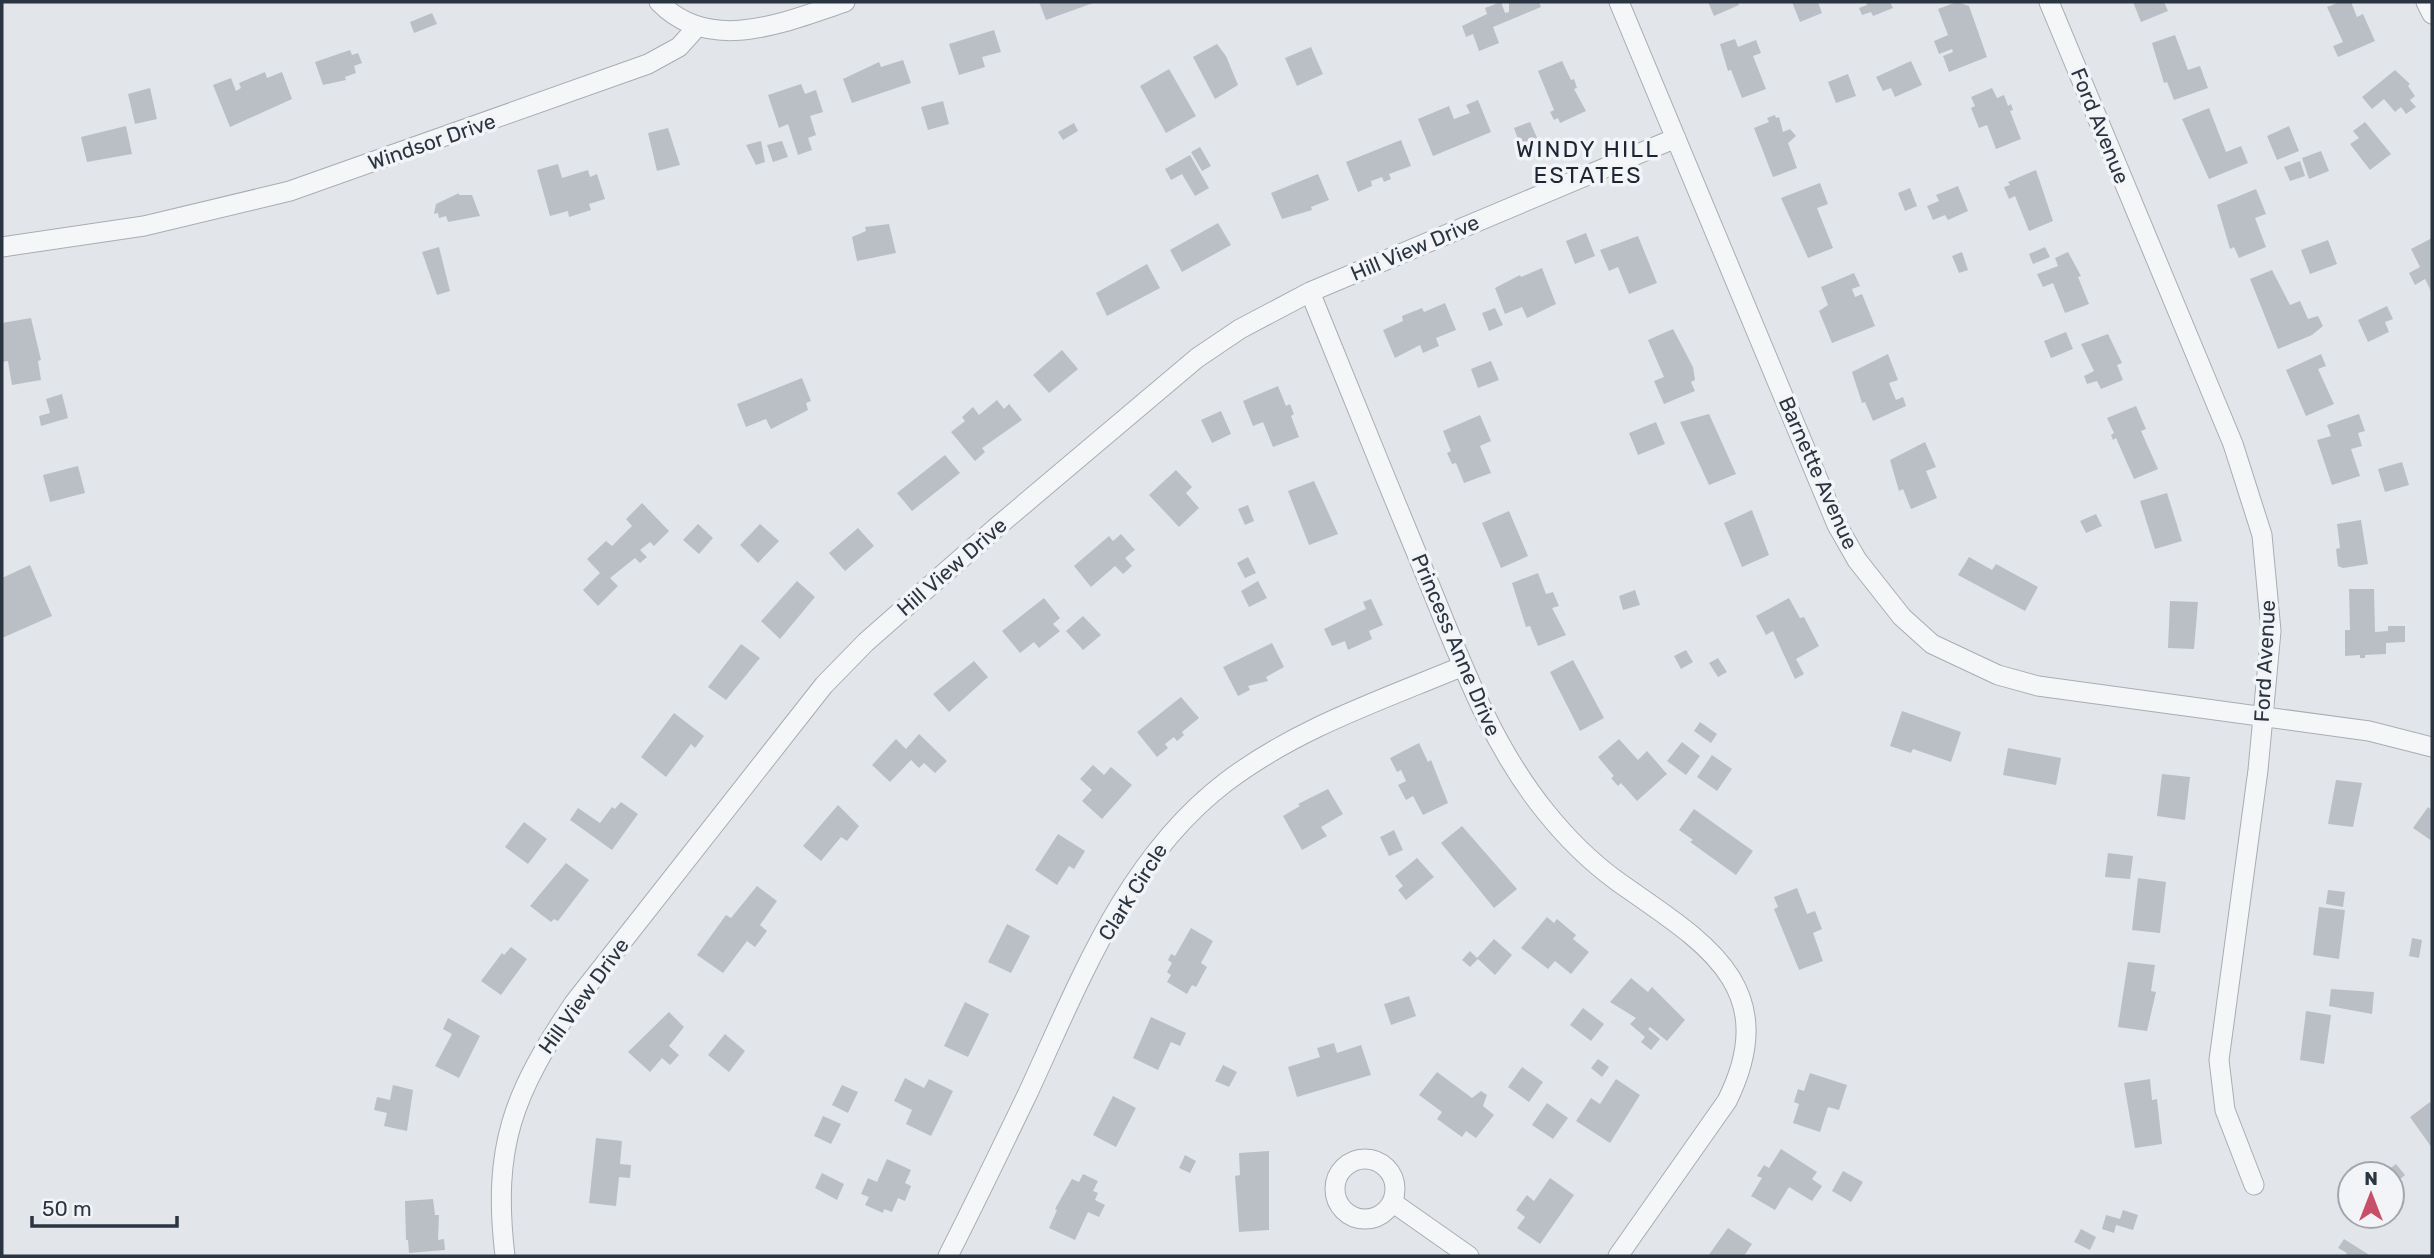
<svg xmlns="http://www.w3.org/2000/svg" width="2434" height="1258" font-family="Rubik,sans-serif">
<rect width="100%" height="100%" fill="#e2e6ea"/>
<!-- building -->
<path fill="#babfc6" d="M1039 2H1096L1046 20Z
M1501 2 1505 13 1509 12V2H1539L1541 7 1493 27 1499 43 1479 51 1473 34 1466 37 1462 26 1487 14 1485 8Z
M1708 2H1738L1739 5 1714 16Z
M1792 2H1818L1822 13 1800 22Z
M1866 2H1890L1893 8 1873 16 1871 12 1862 15 1859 8 1867 5Z
M1957 2 1969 6 1987 57 1949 72 1943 56 1953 52 1952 49 1939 54 1934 41 1948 35 1938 9Z
M2133 2H2164L2168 11 2141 22Z
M2340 2H2351L2357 17 2363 14 2375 41 2338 57 2333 46 2343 42 2327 7Z
M432 13 437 24 414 33 410 22Z
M994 30 1001 52 982 57 985 67 959 75 949 44Z
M2175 35 2188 70 2200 66 2208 88 2174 100 2167 82 2164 83 2152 43Z
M1735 39 1738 47 1756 40 1761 53 1753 56 1766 89 1742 98 1731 70 1728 71 1720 44Z
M1217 44 1226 56 1238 85 1215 99 1193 57Z
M1311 47 1323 74 1297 86 1285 58Z
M350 50 352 55 358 53 362 63 354 66 356 73 345 77 346 80 323 85 315 62Z
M903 60 911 83 852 103 843 79 879 62 881 67Z
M1562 61 1571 80 1574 79 1577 88 1574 89 1586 111 1560 123 1558 118 1554 120 1550 112 1554 110 1538 71Z
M1911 61 1922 85 1895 97 1891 88 1883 91 1876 77Z
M1169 69 1196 116 1166 133 1140 86Z
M2395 70 2410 84 2408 86 2415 96 2410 100 2416 107 2406 114 2401 107 2395 112 2384 99 2372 109 2362 97Z
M265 72 267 78 282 72 292 99 230 127 213 85 231 78 236 91 241 88 239 83Z
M1848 74 1856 96 1836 103 1828 82Z
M801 84 805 94 816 90 823 112 810 116 816 135 808 138 812 150 798 155 788 124 779 128 768 95Z
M150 88 157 119 135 124 128 94Z
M1992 88 1997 98 2004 95 2008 106 2011 104 2013 110 2010 111 2021 139 1996 149 1987 125 1979 128 1971 108 1975 106 1971 97Z
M1478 100 1491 132 1433 156 1418 119 1449 106 1454 119 1470 113 1466 105Z
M943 101 949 124 928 130 921 107Z
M2209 108 2226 152 2241 146 2248 163 2209 179 2182 119Z
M1775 115 1776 118 1779 117 1783 132 1790 129 1796 136 1788 143 1797 168 1773 177 1754 128 1769 122 1767 118Z
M1530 122 1538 140 1521 147 1514 128Z
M2365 122 2391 154 2370 170 2350 144 2359 138 2353 131Z
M1074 123 1078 131 1063 140 1058 132Z
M126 126 132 154 87 162 81 137Z
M2289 126 2299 151 2277 160 2267 136Z
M668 128 680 165 657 171 648 133Z
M1401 140 1411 166 1389 174 1391 179 1384 182 1382 177 1371 181 1372 186 1358 192 1346 162Z
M761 141 765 162 756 165 746 145Z
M782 141 788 157 773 162 767 145Z
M1200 147 1211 166 1202 171 1191 152Z
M2321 151 2329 171 2309 179 2302 158Z
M1190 155 1209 188 1195 196 1182 174 1171 180 1165 169Z
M2300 161 2305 176 2290 181 2284 167Z
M558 164 562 178 588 170 590 177 597 174 605 199 589 204 591 210 569 217 568 211 550 216 537 170Z
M2036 170 2053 221 2029 231 2015 196 2009 199 2004 187 2010 185 2008 182Z
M1318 174 1329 200 1311 207 1312 210 1282 219 1271 193Z
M1820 183 1828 204 1817 208 1833 248 1808 258 1781 198Z
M1958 186 1968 211 1948 220 1945 215 1933 220 1927 206 1939 201 1936 195Z
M1910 188 1917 206 1905 211 1898 193Z
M2256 189 2266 214 2255 218 2266 247 2239 258 2234 247 2230 249 2217 205Z
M459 193V195H472L480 216 448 222 446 216 439 218 438 213 434 214 436 204Z
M1218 223 1231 245 1182 272 1170 250Z
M889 224 896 253 857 261 852 237 866 231 865 227Z
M1586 233 1595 256 1575 264 1566 241Z
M1638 236 1657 283 1629 294 1618 267 1609 271 1600 250Z
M2432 238V293L2425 279 2415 285 2409 273 2420 267 2411 249Z
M2328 240 2337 264 2310 274 2301 250Z
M439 247 450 291 437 295 422 252Z
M2045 247 2050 257 2033 264 2029 254Z
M1962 252 1968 270 1959 273 1952 256Z
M2068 252 2081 276 2078 277 2089 304 2065 313 2053 283 2043 287 2037 274 2058 266 2055 258Z
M1147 264 1160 288 1107 316 1096 293Z
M1542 268 1556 304 1527 318 1522 307 1505 314 1495 288 1520 275 1521 277Z
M2272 270 2290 305 2300 301 2308 319 2318 316 2323 326 2312 335 2278 349 2250 279Z
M1854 273 1860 286 1852 289 1855 297 1862 294 1875 326 1832 343 1819 311 1828 305 1821 287Z
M1445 303 1456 330 1436 338 1439 346 1423 353 1420 345 1395 358 1383 330 1403 321 1402 316 1422 308 1424 312Z
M2387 306 2393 319 2385 322 2389 332 2368 342 2358 320Z
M1495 308 1503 325 1489 331 1482 313Z
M31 318 41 360 38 361 41 380 12 385 8 361 2 362V323Z
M1673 329 1693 367 1695 380 1691 382 1695 391 1664 404 1654 381 1664 377 1648 340Z
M2066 332 2073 349 2051 358 2044 341Z
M2108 334 2122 363 2117 365 2123 380 2101 389 2097 381 2087 384 2084 376 2094 371 2081 344Z
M1062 350 1078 369 1049 393 1033 375Z
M1888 354 1898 380 1889 383 1896 400 1903 397 1906 406 1873 421 1865 402 1862 403 1852 372Z
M2321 354 2326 366 2318 369 2334 404 2306 416 2286 370Z
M1491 361 1499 380 1478 388 1471 369Z
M802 378 811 401 806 403 808 410 771 429 766 419 746 427 737 404Z
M1278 386 1286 406 1290 404 1294 414 1291 416 1299 437 1273 447 1263 422 1253 426 1243 401Z
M62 394 68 418 41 426 39 416 50 413 46 399Z
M997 400 1004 409 1009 404 1022 420 982 448 985 452 975 461 951 432 965 421 962 417 973 407 979 415Z
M2136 406 2146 429 2141 431 2158 469 2134 479 2116 438 2113 440 2111 435 2114 433 2107 418Z
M1221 411 1231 434 1212 443 1201 420Z
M1709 414 1736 474 1709 485 1680 422Z
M2359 414 2365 431 2358 433 2362 446 2351 449 2360 476 2332 485 2317 440 2331 436 2327 425Z
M1480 415 1491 441 1480 446 1491 473 1464 483 1456 463 1452 464 1447 453 1451 451 1443 431Z
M1656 422 1665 444 1638 455 1629 433Z
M1925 442 1936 467 1926 471 1937 498 1911 509 1903 489 1899 491 1890 460Z
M945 455 960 473 912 511 897 493Z
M2402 462 2409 485 2385 492 2378 469Z
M78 466 85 493 50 502 43 475Z
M1176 470 1192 487 1186 493 1199 508 1179 527 1149 495Z
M1314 481 1338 534 1309 545 1288 491Z
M2167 493 2182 541 2155 549 2140 501Z
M642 503 669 531 654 546 650 542 640 550 647 557 640 563 635 558 610 578 618 586 598 606 583 590 600 573 587 559 606 541 612 546 632 526 626 519Z
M1248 505 1254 521 1245 525 1238 509Z
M1752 510 1769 555 1742 567 1724 523Z
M1509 511 1528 556 1501 568 1482 523Z
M2096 514 2102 526 2086 533 2080 521Z
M2361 520 2368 564 2343 568 2338 566 2336 549 2340 548 2337 524Z
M698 524 713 538 699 554 683 540Z
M760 524 779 541 758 563 740 545Z
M858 528 874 546 845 571 829 553Z
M1121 534 1135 550 1125 558 1132 566 1123 574 1115 566 1091 587 1074 566 1109 536 1113 541Z
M1248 557 1256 573 1245 578 1237 563Z
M1969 557 1992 570 1996 564 2038 587 2025 611 1958 575Z
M30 565 52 616 2 638V578Z
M1538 573 1546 594 1553 592 1559 606 1552 608 1566 635 1538 646 1530 626 1526 627 1512 583Z
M797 581 815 597 780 639 761 621Z
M1258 581 1267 598 1249 607 1241 591Z
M2349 589H2374L2375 632 2388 631V626H2405V642L2386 643V654L2365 655V658H2360V655L2345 656V630H2350Z
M1635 590 1640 605 1623 610 1619 596Z
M1044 598 1060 618 1053 624 1060 631 1039 648 1034 642 1020 653 1002 631Z
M1789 598 1800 618 1804 617 1819 646 1796 659 1804 674 1795 679 1773 631 1766 635 1756 616Z
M1371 599 1383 625 1369 631 1372 639 1348 650 1345 641 1332 646 1324 629 1366 609 1363 602Z
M2170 601 2198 602 2194 649 2168 648Z
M1083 616 1101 635 1083 650 1066 631Z
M1272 643 1284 667 1266 677 1268 681 1248 686 1250 690 1238 696 1223 667Z
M741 644 760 658 726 700 708 687Z
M1686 650 1693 662 1681 669 1674 656Z
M1718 658 1727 672 1718 677 1709 663Z
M1573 660 1604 718 1580 731 1550 672Z
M974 661 988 677 949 712 933 694Z
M1181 697 1199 718 1182 732 1184 735 1177 741 1174 737 1165 744 1168 748 1157 757 1137 732Z
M1902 711 1961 732 1951 762 1913 749 1911 753 1890 746Z
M674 713 704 736 695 748 691 744 666 777 641 757Z
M1700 722 1717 734 1711 743 1694 731Z
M919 734 947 761 935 773 924 763 919 768 911 760 890 782 872 765 896 739 906 749Z
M1619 739 1638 760 1647 751 1667 774 1637 801 1621 783 1618 786 1611 778 1614 776 1598 757Z
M1682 742 1700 756 1686 775 1667 761Z
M1419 743 1428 762 1431 760 1448 803 1423 815 1413 796 1406 800 1398 785 1406 781 1401 770 1397 772 1390 758Z
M2008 748 2061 758 2056 785 2003 775Z
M1712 755 1732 769 1717 791 1697 777Z
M1093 765 1104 775 1111 767 1132 785 1102 819 1082 801 1092 790 1080 779Z
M2162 774 2190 777 2185 820 2157 816Z
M2336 780 2362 783 2353 827 2328 824Z
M1328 789 1343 814 1321 827 1327 836 1302 850 1283 816 1300 806 1298 804Z
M621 802 638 814 612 850 570 820 578 808 600 823 612 807 615 809Z
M838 805 859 826 847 841 841 837 821 861 803 846Z
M2428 807 2432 810V841L2413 828Z
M1694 809 1753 851 1736 875 1690 842 1693 840 1679 830Z
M524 822 547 839 528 864 505 847Z
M1462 826 1517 889 1494 908 1441 843Z
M1394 830 1403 850 1389 856 1380 837Z
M1058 834 1085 851 1074 869 1069 866 1057 885 1035 870Z
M2108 853 2133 856 2130 879 2105 877Z
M1417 858 1434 877 1406 900 1398 890 1403 886 1395 876Z
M566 863 589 880 558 921 554 919 551 922 530 906Z
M2138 878 2166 882 2160 933 2132 930Z
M757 886 777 901 760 925 767 931 755 947 747 941 723 973 697 955 726 915 731 918Z
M1797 888 1807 914 1815 911 1822 929 1813 933 1823 961 1799 970 1774 909 1778 907 1774 897Z
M2328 890 2345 892 2343 907 2326 904Z
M2319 907 2345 910 2339 959 2313 955Z
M1547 917 1554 923 1557 919 1576 935 1573 939 1589 952 1571 974 1555 961 1548 969 1521 948Z
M1007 924 1030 936 1011 973 988 962Z
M1191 928 1213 941 1201 963 1207 967 1196 987 1192 985 1187 994 1167 982 1171 975 1167 972 1172 963 1168 960 1171 954 1175 956Z
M2412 938 2422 940 2419 958 2409 956Z
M1494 939 1512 955 1495 975 1478 959 1470 967 1462 960 1470 951 1477 958Z
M511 947 527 959 501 995 481 981 502 953 504 955Z
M2128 962 2155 965 2151 991 2156 992 2147 1031 2118 1027Z
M1631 978 1648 992 1652 987 1685 1020 1667 1041 1650 1027 1648 1029 1660 1039 1651 1050 1641 1042 1645 1037 1630 1024 1636 1018 1610 1002Z
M2331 989 2374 992 2372 1014 2329 1006Z
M1409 996 1416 1016 1391 1025 1384 1004Z
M965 1002 989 1014 968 1057 944 1046Z
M1583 1008 1604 1024 1591 1041 1570 1025Z
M2306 1011 2331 1015 2324 1064 2300 1060Z
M669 1012 684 1027 669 1046 679 1055 670 1065 662 1058 650 1072 628 1052Z
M1151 1017 1186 1033 1180 1046 1171 1042 1158 1070 1133 1058Z
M448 1018 480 1036 459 1078 435 1066 452 1034 443 1029Z
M725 1034 745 1051 729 1072 708 1055Z
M1334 1043 1337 1053 1361 1045 1371 1075 1297 1097 1288 1067 1320 1057 1317 1048Z
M1598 1059 1609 1067 1602 1077 1591 1068Z
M1223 1065 1237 1072 1229 1087 1215 1081Z
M1522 1067 1543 1082 1529 1102 1508 1087Z
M1437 1072 1472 1098 1481 1091 1487 1095 1483 1106 1494 1115 1476 1138 1466 1131 1462 1137 1437 1119 1442 1112 1419 1095Z
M1810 1073 1847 1085 1839 1110 1828 1107 1820 1132 1793 1123 1799 1104 1794 1102 1798 1089 1804 1091Z
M905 1078 924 1088 929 1079 953 1091 931 1136 906 1124 912 1110 894 1101Z
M1616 1079 1640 1095 1610 1143 1576 1121 1591 1098 1600 1104Z
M2150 1079 2152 1100 2157 1099 2162 1144 2135 1148 2124 1083Z
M393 1085 413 1090 407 1131 384 1126 387 1113 374 1110 377 1097 390 1100Z
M842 1085 858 1092 848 1113 832 1105Z
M1113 1096 1136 1108 1116 1147 1093 1135Z
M2430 1102 2432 1106V1148L2410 1117Z
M1547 1103 1568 1118 1553 1139 1532 1125Z
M823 1116 841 1124 831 1144 814 1136Z
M596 1138 622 1141 620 1164 631 1165 630 1178 619 1177 616 1206 589 1203Z
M1781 1149 1817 1172 1812 1179 1822 1186 1812 1201 1789 1187 1775 1210 1751 1196 1762 1178 1757 1176 1764 1165 1769 1168Z
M1269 1151V1230L1239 1232 1235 1176 1240 1175 1239 1153Z
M1185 1155 1196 1161 1190 1173 1179 1168Z
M887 1159 911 1170 905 1183 911 1186 905 1201 898 1198 892 1212 884 1209 883 1213 865 1205 869 1197 861 1194 868 1178 877 1182Z
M2396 1164 2405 1175 2392 1186V1174H2383Z
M1843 1171 1863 1182 1851 1202 1832 1191Z
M822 1173 844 1184 837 1200 815 1188Z
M1083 1174 1098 1181 1093 1191 1098 1193 1095 1200 1105 1205 1099 1217 1088 1212 1075 1240 1049 1228 1057 1210 1055 1209 1072 1179 1079 1182Z
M1550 1178 1574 1195 1540 1244 1517 1228 1525 1217 1516 1210 1527 1195 1534 1201Z
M433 1199 435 1215H439L438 1240 444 1239 445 1250 409 1253 408 1240H406L405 1201Z
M2123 1210 2138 1215 2133 1230 2116 1225 2114 1233 2102 1229 2106 1215 2120 1219Z
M1728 1228 1752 1244 1744 1256H1708Z
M2081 1229 2096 1237 2090 1250 2074 1242Z
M2344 1239 2371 1256H2345L2347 1253 2338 1248Z"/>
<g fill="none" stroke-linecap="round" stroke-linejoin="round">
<!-- minor casing -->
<g stroke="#a7adb4" stroke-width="21">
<path id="minor" d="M659 2C710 55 785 22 845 2
M1619 2 1837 525 1857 560 1902 617 1932 644 1998 675 2038 686 2369 731 2432 747
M2049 2 2233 444 2262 535 2271 631 2258 770 2219 1060 2225 1110 2254 1185
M2426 2 2432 14
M2 247 144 226 290 191 648 64 679 47 697 27
M1310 292C1349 388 1388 485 1428 581 1461 661 1490 743 1545 811 1565 836 1591 862 1617 881 1700 940 1785 984 1727 1101L1618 1256
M1335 1189a30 30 0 1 1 60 0a30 30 0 1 1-60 0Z
M1392 1202 1469 1256
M505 1256C492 1146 513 1094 574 1003L824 685 866 642 998 526 1197 358 1240 329 1310 292 1676 138
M948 1256C975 1203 1001 1149 1027 1095 1079 983 1125 859 1226 782 1297 728 1382 700 1463 666"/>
</g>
<!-- minor -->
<use href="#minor" stroke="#f5f6f8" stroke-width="19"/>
</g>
<g text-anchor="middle" stroke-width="7" stroke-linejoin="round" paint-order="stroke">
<!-- street labels -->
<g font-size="21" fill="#2b3441" stroke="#f2f4f7">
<text transform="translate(2100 126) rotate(68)" y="7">Ford Avenue</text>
<text transform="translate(432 142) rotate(-19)" y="7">Windsor Drive</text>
<text transform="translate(1415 248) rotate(-23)" y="7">Hill View Drive</text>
<text transform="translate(1818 473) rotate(66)" y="7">Barnette Avenue</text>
<text transform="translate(952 567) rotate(-41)" y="7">Hill View Drive</text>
<text transform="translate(1456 645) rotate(67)" y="7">Princess Anne Drive</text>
<text transform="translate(2265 661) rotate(-87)" y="7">Ford Avenue</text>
<text transform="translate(1133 892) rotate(-58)" y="7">Clark Circle</text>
<text transform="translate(584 996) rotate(-54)" y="7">Hill View Drive</text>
</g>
<!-- neighbourhood labels -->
<g font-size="23" letter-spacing="2" fill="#1d2532" stroke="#f2f4f7">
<text x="1588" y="157">WINDY HILL<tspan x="1588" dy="26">ESTATES</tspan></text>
</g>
</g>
<!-- border -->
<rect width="2434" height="1258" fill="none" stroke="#2b3441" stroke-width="7"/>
<!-- north arrow -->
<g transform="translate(2371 1195)"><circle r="33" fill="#f2f4f7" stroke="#a2a7ae" stroke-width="2"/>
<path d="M0-5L12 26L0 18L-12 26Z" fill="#c74f68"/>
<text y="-10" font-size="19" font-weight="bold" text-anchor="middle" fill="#2b3441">N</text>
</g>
<!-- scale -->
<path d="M32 1216v10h145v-10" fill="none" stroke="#2b3441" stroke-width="3.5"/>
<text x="42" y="1216" font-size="21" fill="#2b3441" stroke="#f2f4f7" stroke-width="5" paint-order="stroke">50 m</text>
</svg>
